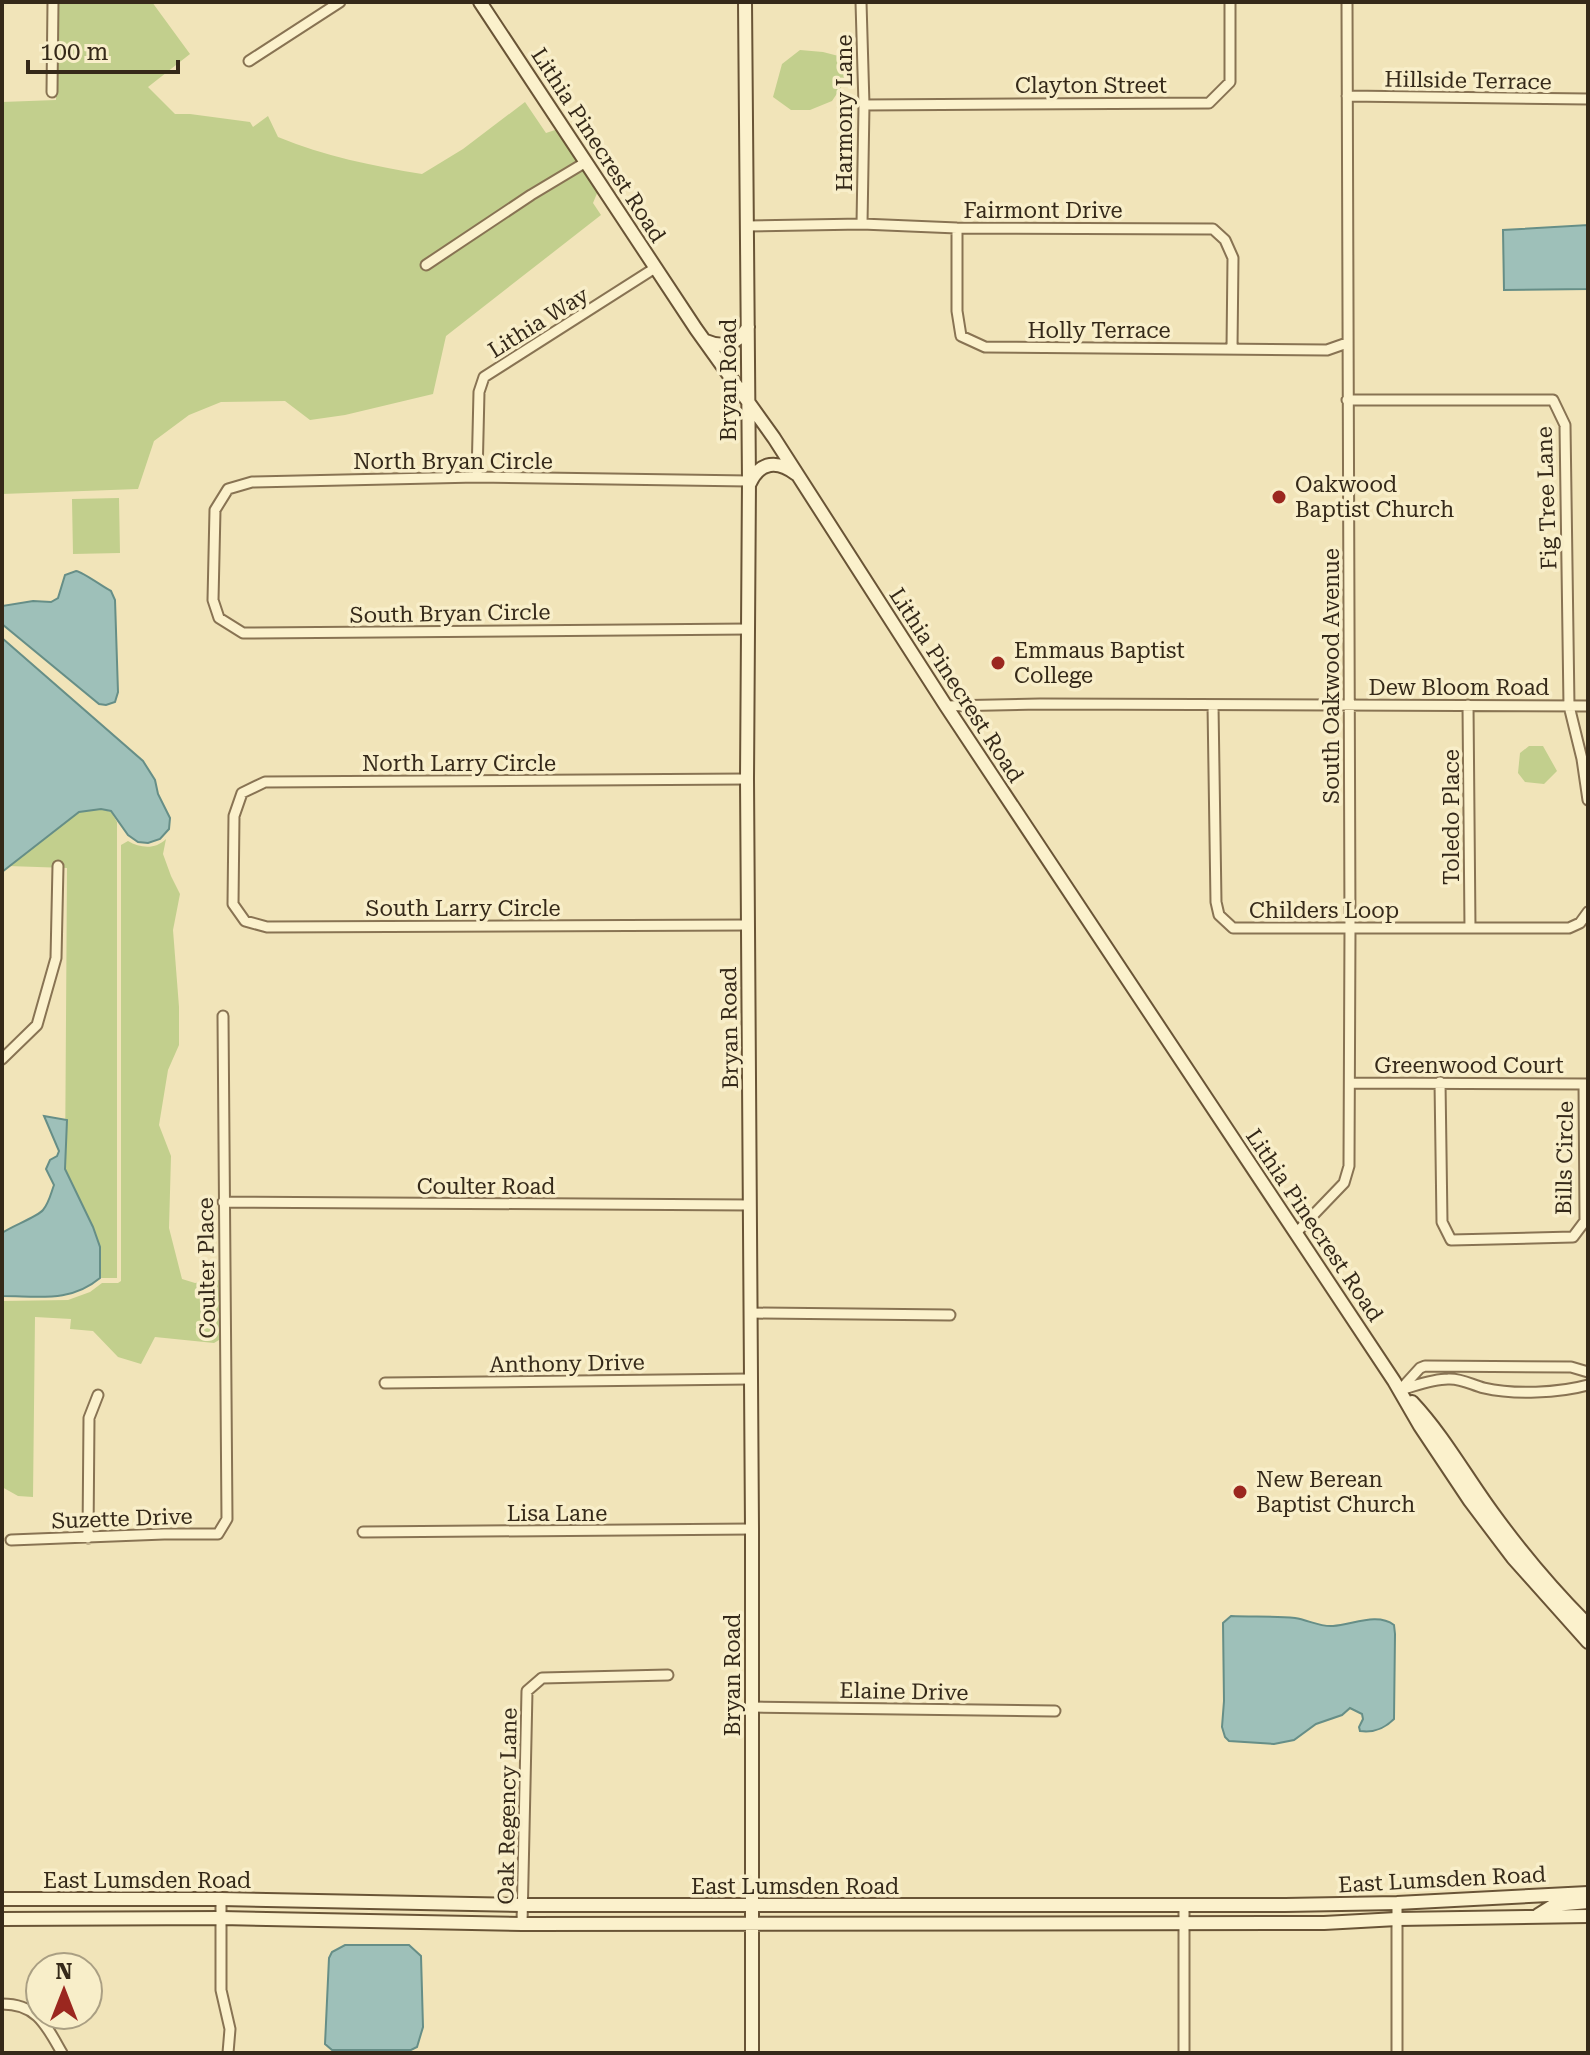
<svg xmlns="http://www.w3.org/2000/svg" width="1590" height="2055" font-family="'Roboto Serif',serif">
<rect width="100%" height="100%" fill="#f1e4b9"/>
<!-- green -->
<path fill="#c2cf8d" d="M58 2H152L190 54 148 87 175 114H190L250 122 253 127 268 116 278 137C324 156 373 166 422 174L463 149 525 102 546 133 558 129 598 191 593 203 601 215 446 336 433 394 345 415 310 420 285 401 221 402 189 415 154 441 138 489 2 494V102L56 100Z
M800 50 823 52 850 59V74L832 101 810 110H791L773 97 782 64Z
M119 498 120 553 73 554 72 499Z
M1529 746H1543L1557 771 1544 784 1525 782 1518 773 1520 753Z
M101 809 111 812 117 822V1278H100V1247L65 1169 67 868 8 866 79 812Z
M166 839 163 854 171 876 180 894 173 930 179 1007V1045L168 1070 159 1125 171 1156 169 1228 182 1279 195 1283 219 1280V1340L214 1343 155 1337 141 1364 118 1357 93 1331 70 1329 71 1319 35 1317 33 1497 18 1496 2 1487V1301L68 1300 90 1292 102 1283H118L121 1281V845L128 841C140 848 155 850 166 839Z"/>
<!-- water -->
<path fill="#9ec0b9" stroke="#668e87" stroke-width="2" d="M1588 225V289L1504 290 1503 230Z
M76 571C83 572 103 587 111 591L115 600 118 692 115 702 106 705 99 704 2 624V606L33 601 51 602 58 598 65 575Z
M2 638 143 761 155 780 158 794 170 818 169 829 160 839 148 843 138 842 128 835 111 811 101 809 79 812 2 872Z
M44 1116 67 1120 65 1169 93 1227 100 1247V1278C70 1303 39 1296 2 1296V1233C12 1226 37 1217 43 1210 49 1203 51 1193 54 1185L46 1169 50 1160 57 1156 59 1151Z
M1231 1616C1252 1617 1274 1616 1295 1618 1308 1620 1320 1627 1333 1626 1352 1625 1377 1612 1394 1625L1395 1634 1394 1719C1384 1729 1374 1733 1360 1731L1359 1727 1363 1719 1362 1714 1350 1708 1342 1715 1316 1724 1294 1740 1274 1744 1229 1741 1225 1737 1222 1727 1224 1701 1223 1623Z
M345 1945H409L421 1956 423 2027 417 2047 411 2050H332L325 2044 329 1958 332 1952Z"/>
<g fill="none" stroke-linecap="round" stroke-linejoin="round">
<!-- street casing -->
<g stroke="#887353" stroke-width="13">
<path id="street" d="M861 2 864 105 862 224
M249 61 340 2
M52 92 53 2
M1347 96 1588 99
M864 105 1209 103 1230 82V2
M746 226 862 224 957 228 1213 229 1225 240 1233 258 1232 348
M957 228V311L961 336 985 347 1327 350 1347 343
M426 265 531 195 586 162
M1347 400H1553L1565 425 1569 706 1582 759 1588 800
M477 477 479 392 484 377 655 268
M749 481 477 477 252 482 228 489 215 510 213 600 219 618 243 633 749 629
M1213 705 1216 902 1219 915 1233 928H1569L1580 923 1588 912
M1468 705 1470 928
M946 706 1040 704 1588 706
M747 779 265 782 242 793 234 816 233 904 245 921 267 927 748 925
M2 1059 37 1025 56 958 58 866
M1440 1082 1442 1222 1451 1240 1573 1237 1585 1221 1584 1084
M1350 1083 1587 1084
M223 1202 750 1205
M1296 1233 1344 1183 1349 1166 1350 928 1347 2
M750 1313 950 1315
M385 1383 750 1379
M1400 1390 1420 1368 1425 1366 1571 1367 1588 1372
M1400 1390C1415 1386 1432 1379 1448 1379 1461 1378 1472 1385 1484 1388 1513 1395 1559 1393 1588 1385
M363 1532 752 1529
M88 1538 89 1418 98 1395
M11 1540 164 1534H218L227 1519 223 1016
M752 1707 1055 1711
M221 1899V1990L230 2029 228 2053
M1397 1903V2053
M1184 1905V2053
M522 1924 527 1691 542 1678 668 1675
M2 2004C37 2004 46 2025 62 2053"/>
</g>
<!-- secondary casing -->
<g stroke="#695436" stroke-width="16">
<path id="secondary" d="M480 2 696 329 774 438 946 706 1394 1381 1420 1426 1470 1501 1513 1558 1588 1642
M745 2 749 481 747 779 752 1529V2053
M706 341C724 349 738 344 748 327
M750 483C760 461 778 460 796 474
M1412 1402C1443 1435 1465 1475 1492 1512 1521 1552 1553 1590 1588 1625
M2 1899H221L522 1905H1285L1397 1903 1588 1893
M1538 1915 1554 1905 1588 1902
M2 1919 221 1918 522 1924 1324 1923 1397 1919 1588 1916"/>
</g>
<!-- street -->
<use href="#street" stroke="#fbf1cc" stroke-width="9"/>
<!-- secondary -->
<use href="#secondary" stroke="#fbf1cc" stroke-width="12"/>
</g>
<!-- markers -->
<g fill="#9b271f" stroke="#f8eec9" stroke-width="3">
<circle cx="1279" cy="497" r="8"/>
<circle cx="998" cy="663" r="8"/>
<circle cx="1240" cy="1492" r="8"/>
</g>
<g text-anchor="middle" stroke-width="7" stroke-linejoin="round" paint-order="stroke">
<!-- street labels -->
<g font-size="22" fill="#352919" stroke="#f8eec9">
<text transform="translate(1468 80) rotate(1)" y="8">Hillside Terrace</text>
<text x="1091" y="93">Clayton Street</text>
<text transform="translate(844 113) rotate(-90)" y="8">Harmony Lane</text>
<text transform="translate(599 145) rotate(57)" y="8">Lithia Pinecrest Road</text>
<text x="1043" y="218">Fairmont Drive</text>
<text transform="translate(538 322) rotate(-32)" y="8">Lithia Way</text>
<text x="1099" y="338">Holly Terrace</text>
<text transform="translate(728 380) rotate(-90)" y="8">Bryan Road</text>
<text x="453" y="469">North Bryan Circle</text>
<text transform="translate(1546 498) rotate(-92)" y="8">Fig Tree Lane</text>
<text transform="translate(450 613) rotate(-1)" y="8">South Bryan Circle</text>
<text transform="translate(1331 676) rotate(-90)" y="8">South Oakwood Avenue</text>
<text transform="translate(957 685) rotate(57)" y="8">Lithia Pinecrest Road</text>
<text x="1459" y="695">Dew Bloom Road</text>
<text x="459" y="771">North Larry Circle</text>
<text transform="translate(1451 817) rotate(-90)" y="8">Toledo Place</text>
<text x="463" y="916">South Larry Circle</text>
<text x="1324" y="918">Childers Loop</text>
<text transform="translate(729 1028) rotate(-91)" y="8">Bryan Road</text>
<text x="1469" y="1073">Greenwood Court</text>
<text transform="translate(1564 1158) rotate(-89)" y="8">Bills Circle</text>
<text x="486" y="1194">Coulter Road</text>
<text transform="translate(1315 1225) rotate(56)" y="8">Lithia Pinecrest Road</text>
<text transform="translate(206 1268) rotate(-91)" y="8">Coulter Place</text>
<text transform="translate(567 1363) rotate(-1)" y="8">Anthony Drive</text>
<text x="557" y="1521">Lisa Lane</text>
<text transform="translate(122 1518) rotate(-2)" y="8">Suzette Drive</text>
<text transform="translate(732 1675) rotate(-90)" y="8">Bryan Road</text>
<text transform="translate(904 1691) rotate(1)" y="8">Elaine Drive</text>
<text transform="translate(507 1806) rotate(-89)" y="8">Oak Regency Lane</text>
<text transform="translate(1442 1879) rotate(-3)" y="8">East Lumsden Road</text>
<text x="147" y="1888">East Lumsden Road</text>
<text x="795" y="1894">East Lumsden Road</text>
</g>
<!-- poi labels -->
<g font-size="22" fill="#352919" stroke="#f8eec9" text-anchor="start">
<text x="1295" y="492">Oakwood<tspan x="1295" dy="25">Baptist Church</tspan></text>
<text x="1014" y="658">Emmaus Baptist<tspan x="1014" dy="25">College</tspan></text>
<text x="1256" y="1487">New Berean<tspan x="1256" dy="25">Baptist Church</tspan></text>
</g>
</g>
<!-- border -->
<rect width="1590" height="2055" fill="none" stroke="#352919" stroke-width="8"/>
<!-- north arrow -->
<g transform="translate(64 1991)"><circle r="38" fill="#f8eec9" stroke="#aa9f83" stroke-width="2"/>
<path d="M0-6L14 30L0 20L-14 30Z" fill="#9b271f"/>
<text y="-12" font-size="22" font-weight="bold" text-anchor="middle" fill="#352919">N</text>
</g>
<!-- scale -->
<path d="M28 60v12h150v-12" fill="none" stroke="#352919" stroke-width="4"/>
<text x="40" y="60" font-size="24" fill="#352919" stroke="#f8eec9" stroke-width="6" paint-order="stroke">100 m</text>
</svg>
